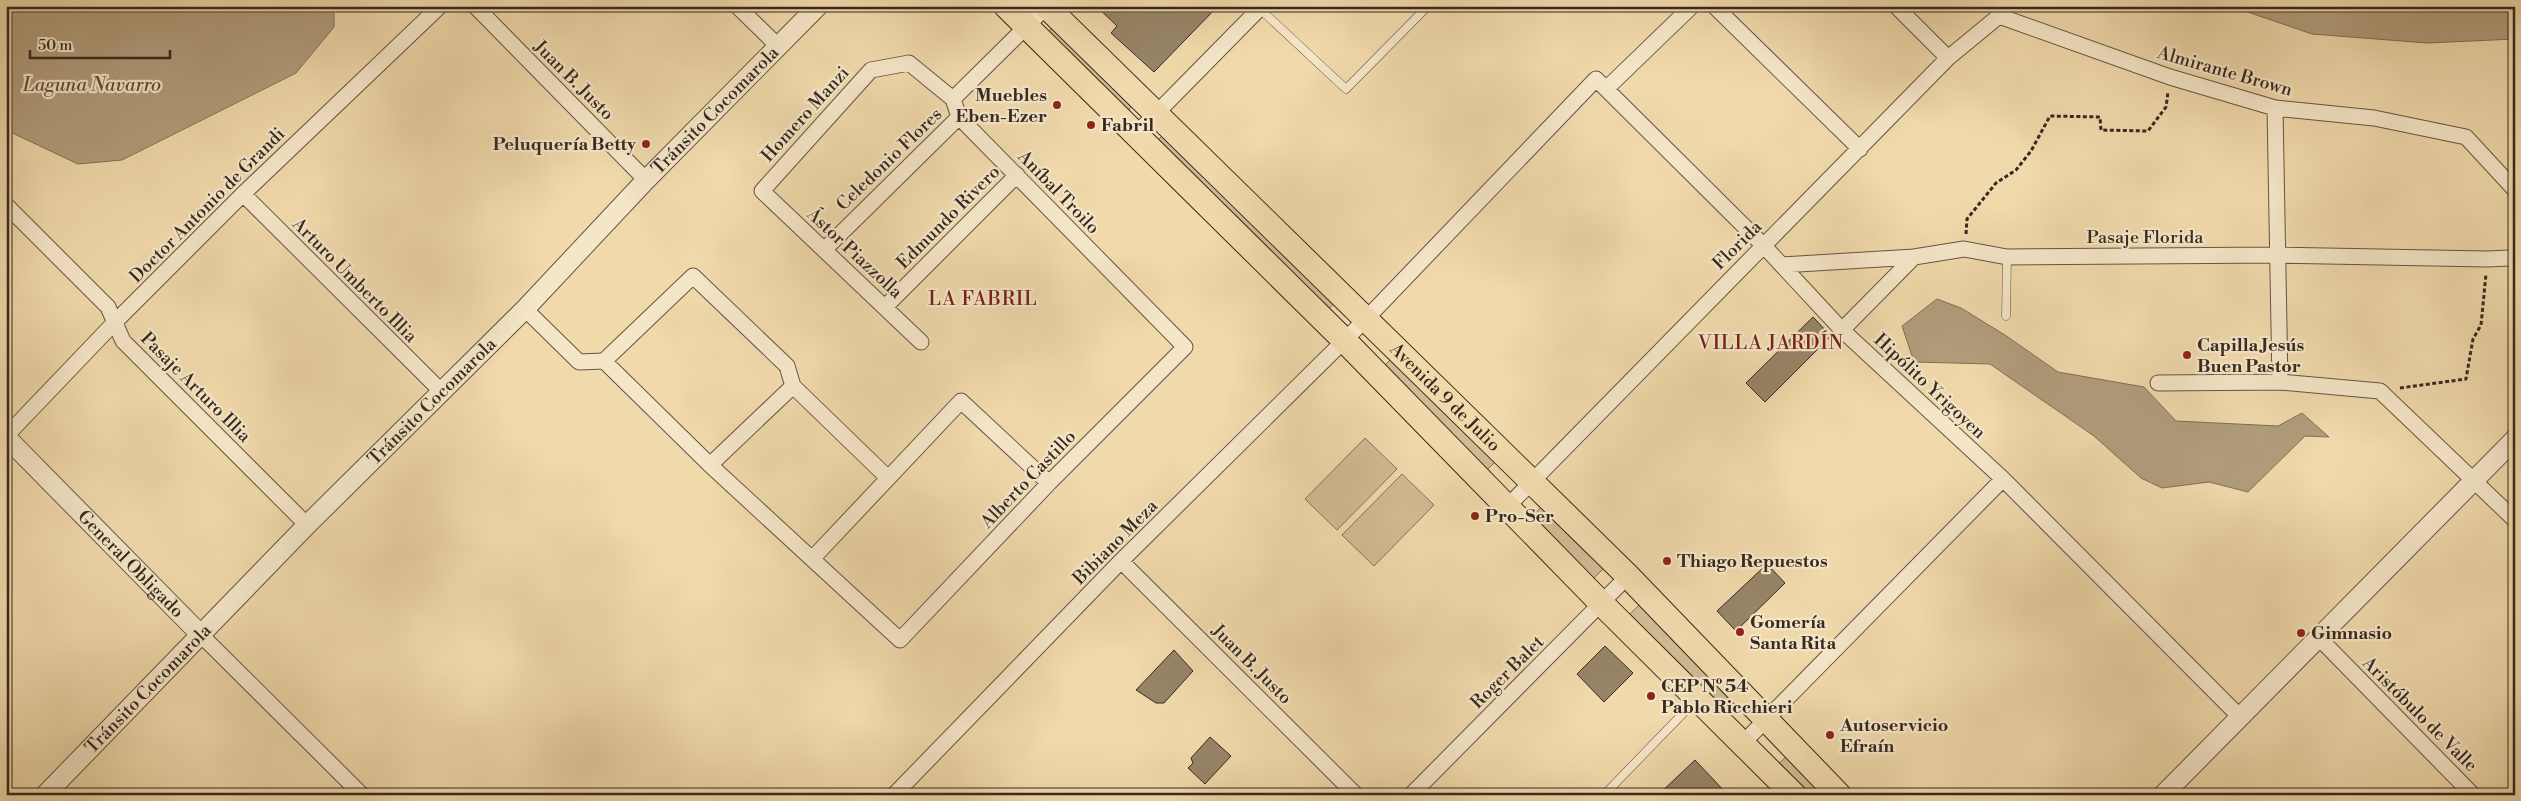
<svg xmlns="http://www.w3.org/2000/svg" width="2521" height="801" font-family="'Libre Bodoni',serif">
<rect width="100%" height="100%" fill="#f0d9ab"/>
<filter id="stains"><feTurbulence type="fractalNoise" baseFrequency=".004" numOctaves="4"/><feColorMatrix values="0 0 0 0 .2 0 0 0 0 .09 0 0 0 0 .02 0 0 0 .5 -.17"/></filter>
<radialGradient id="worn" r=".72"><stop offset=".6" stop-color="#630" stop-opacity="0"/><stop offset="1" stop-color="#630" stop-opacity=".3"/></radialGradient>
<!-- green -->
<path fill="#d1bb93" stroke="#84725a" d="M1052 28 1131 107 1126 114 1045 34Z
M1164 134 1334 303 1326 312 1155 143Z
M1391 359 1495 462 1486 471 1382 368Z
M1365 438 1397 469 1337 530 1305 499Z
M1402 474 1434 505 1374 566 1342 535Z
M1541 507 1603 569 1594 578 1532 517Z
M1639 605 1737 702 1728 711 1630 614Z
M1786 757 1824 795H1807L1777 765Z"/>
<!-- water -->
<path fill="#b19d7c" stroke="#806f57" d="M6 6H334V27L296 73 122 160 78 164 6 130Z
M2230 6H2515V39L2427 43 2312 34Z
M1937 299 1961 308 2005 335 2058 372 2144 387 2176 421 2278 426 2302 413 2329 437 2305 436 2248 492 2209 482 2162 488 2141 478 2094 436 1990 364 1914 362 1902 326Z"/>
<!-- building -->
<path fill="#978568" stroke="#372920" d="M1096 6H1218L1154 72 1111 33 1117 26Z
M1813 317 1831 336 1765 402 1746 383Z
M1767 564 1785 583 1736 631 1717 611Z
M1605 646 1633 673 1604 702 1577 674Z
M1174 650 1193 671 1164 703H1156L1136 690Z
M1210 737 1231 756 1205 784 1188 768 1193 763 1191 758Z
M1695 760 1728 795H1658Z"/>
<g fill="none" stroke-linecap="round" stroke-linejoin="round">
<!-- service casing -->
<g stroke="#655543" stroke-width="9">
<path id="service" d="M1260 9 1346 89 1428 6
M2006 316 2007 257
M1604 795 1695 701"/>
</g>
<!-- minor casing -->
<g stroke="#655543" stroke-width="17">
<path id="minor" d="M475 6 646 180
M737 6 779 47
M1714 6 1860 149
M1896 6 1948 58
M1606 89 1692 6
M953 99 1046 7
M2275 108 2280 382
M1136 134 1262 6
M243 194 441 391
M6 205 108 307 123 341 307 525
M824 250 959 117
M1782 265 1914 257 1964 249 2007 257 2277 255 2487 259 2510 258
M885 307 1017 175
M525 309 579 362 604 361 710 465 900 640 1049 483 1185 347 959 117 953 99 909 63 871 70 762 191 921 342
M1842 330 1914 257
M604 361 693 276 787 366 793 386 888 478
M2158 383 2280 382 2380 391 2515 520
M6 436 115 322 243 194 440 6
M710 465 793 386
M1507 507 1948 58 1999 16 2170 77 2275 108 2374 118 2466 137 2515 190
M812 559 961 401 1049 483
M1121 561 1356 795
M202 636 362 795
M2319 638 2473 795
M1743 743 2003 479
M894 795 1121 561 1366 319 1596 79 1763 245 1842 330 2003 479 2240 717
M1411 795 1628 576"/>
</g>
<!-- tertiary casing -->
<g stroke="#655543" stroke-width="21">
<g id="tertiary">
<path id="s1" d="M6 437 202 636"/>
<path id="s2" d="M45 795 307 525 525 309 646 180 818 6"/>
<path d="M2163 795 2515 439"/>
</g>
</g>
<!-- primary casing -->
<g stroke="#372920" stroke-width="26">
<g id="primary">
<path d="M1006 6 1343 339 1602 604 1794 795"/>
<path id="s3" d="M1046 6 1628 576 1839 795"/>
</g>
</g>
<!-- path -->
<path stroke="#372920" stroke-width="3" stroke-dasharray="4 2.5" stroke-linecap="butt" d="M1966 234 1967 219 1996 183 2016 170 2031 151 2050 116 2100 117 2101 130 2148 131 2166 107 2168 92
M2400 388 2466 379 2473 339 2481 325 2486 274"/>
<!-- service -->
<use href="#service" stroke="#f5e6c8" stroke-width="8"/>
<!-- minor -->
<use href="#minor" stroke="#f5e6c8" stroke-width="15"/>
<!-- tertiary -->
<use href="#tertiary" stroke="#f5e6c8" stroke-width="19"/>
<!-- primary -->
<use href="#primary" stroke="#f0d9ab" stroke-width="24"/>
</g>
<!-- markers -->
<g fill="#8f2418" stroke="#f5e6c8" stroke-width="2">
<circle cx="1057" cy="105" r="5"/>
<circle cx="1091" cy="125" r="5"/>
<circle cx="646" cy="144" r="5"/>
<circle cx="2187" cy="355" r="5"/>
<circle cx="1475" cy="516" r="5"/>
<circle cx="1667" cy="561" r="5"/>
<circle cx="1740" cy="632" r="5"/>
<circle cx="2301" cy="633" r="5"/>
<circle cx="1651" cy="696" r="5"/>
<circle cx="1830" cy="735" r="5"/>
</g>
<g text-anchor="middle" stroke-width="4.5" stroke-linejoin="round" paint-order="stroke">
<!-- street labels -->
<g font-size="18" fill="#372920" stroke="#f5e6c8">
<text transform="translate(2225 71) rotate(16)" y="6">Almirante Brown</text>
<text transform="translate(574 80) rotate(45)" y="6">Juan B. Justo</text>
<text dy="6" stroke="none"><textPath href="#s2" startOffset="958">Tránsito Cocomarola</textPath></text>
<text transform="translate(805 114) rotate(-48)" y="6">Homero Manzi</text>
<text transform="translate(889 159) rotate(-44)" y="6">Celedonio Flores</text>
<text transform="translate(1059 192) rotate(46)" y="6">Aníbal Troilo</text>
<text transform="translate(207 205) rotate(-45)" y="6">Doctor Antonio de Grandi</text>
<text transform="translate(948 217) rotate(-45)" y="6">Edmundo Rivero</text>
<text x="2145" y="243">Pasaje Florida</text>
<text transform="translate(1737 245) rotate(-45)" y="6">Florida</text>
<text transform="translate(855 253) rotate(43)" y="6">Ástor Piazzolla</text>
<text transform="translate(355 280) rotate(45)" y="6">Arturo Umberto Illia</text>
<text transform="translate(1930 386) rotate(43)" y="6">Hipólito Yrigoyen</text>
<text transform="translate(196 387) rotate(45)" y="6">Pasaje Arturo Illia</text>
<text dy="6" stroke="none"><textPath href="#s3" startOffset="559">Avenida 9 de Julio</textPath></text>
<text dy="6" stroke="none"><textPath href="#s2" startOffset="552">Tránsito Cocomarola</textPath></text>
<text transform="translate(1028 479) rotate(-46)" y="6">Alberto Castillo</text>
<text transform="translate(1115 542) rotate(-45)" y="6">Bibiano Meza</text>
<text dy="6" stroke="none"><textPath href="#s1" startOffset="178">General Obligado</textPath></text>
<text transform="translate(1252 664) rotate(45)" y="6">Juan B. Justo</text>
<text transform="translate(1507 672) rotate(-45)" y="6">Roger Balet</text>
<text dy="6" stroke="none"><textPath href="#s2" startOffset="148">Tránsito Cocomarola</textPath></text>
<text transform="translate(2420 714) rotate(45)" y="6">Aristóbulo de Valle</text>
</g>
<!-- poi labels -->
<g font-size="18" font-weight="bold" fill="#372920" stroke="#f5e6c8" text-anchor="start">
<text x="1047" y="101" text-anchor="end">Muebles<tspan x="1047" dy="21">Eben-Ezer</tspan></text>
<text x="1101" y="131">Fabril</text>
<text x="636" y="150" text-anchor="end">Peluquería Betty</text>
<text x="2197" y="351">Capilla Jesús<tspan x="2197" dy="21">Buen Pastor</tspan></text>
<text x="1485" y="522">Pro-Ser</text>
<text x="1677" y="567">Thiago Repuestos</text>
<text x="1750" y="628">Gomería<tspan x="1750" dy="21">Santa Rita</tspan></text>
<text x="2311" y="639">Gimnasio</text>
<text x="1661" y="692">CEP Nº 54<tspan x="1661" dy="21">Pablo Ricchieri</tspan></text>
<text x="1840" y="731">Autoservicio<tspan x="1840" dy="21">Efraín</tspan></text>
</g>
<!-- water labels -->
<g font-size="19" font-style="italic" fill="#5c4c3c" stroke="#f5e6c8">
<text x="92" y="91">Laguna Navarro</text>
</g>
<!-- neighbourhood labels -->
<g font-size="19" letter-spacing="1" fill="#7a1f14" stroke="#f5e6c8">
<text x="983" y="305">LA FABRIL</text>
<text x="1771" y="349">VILLA JARDÍN</text>
</g>
</g>
<!-- margin -->
<rect width="2521" height="801" fill="none" stroke="#f0d9ab" stroke-width="25"/>
<rect x="8" y="8" width="2506" height="786" fill="none" stroke="#372920" stroke-width="2.5"/>
<rect x="12" y="12" width="2496" height="776" fill="none" stroke="#372920"/>
<!-- scale -->
<path d="M30 50v8h140v-8" fill="none" stroke="#372920" stroke-width="2.5"/>
<text x="38" y="50" font-size="15" fill="#372920" stroke="#f5e6c8" stroke-width="4" paint-order="stroke">50 m</text>
<rect width="100%" height="100%" filter="url(#stains)"/>
<rect width="100%" height="100%" fill="url(#worn)"/>
</svg>
